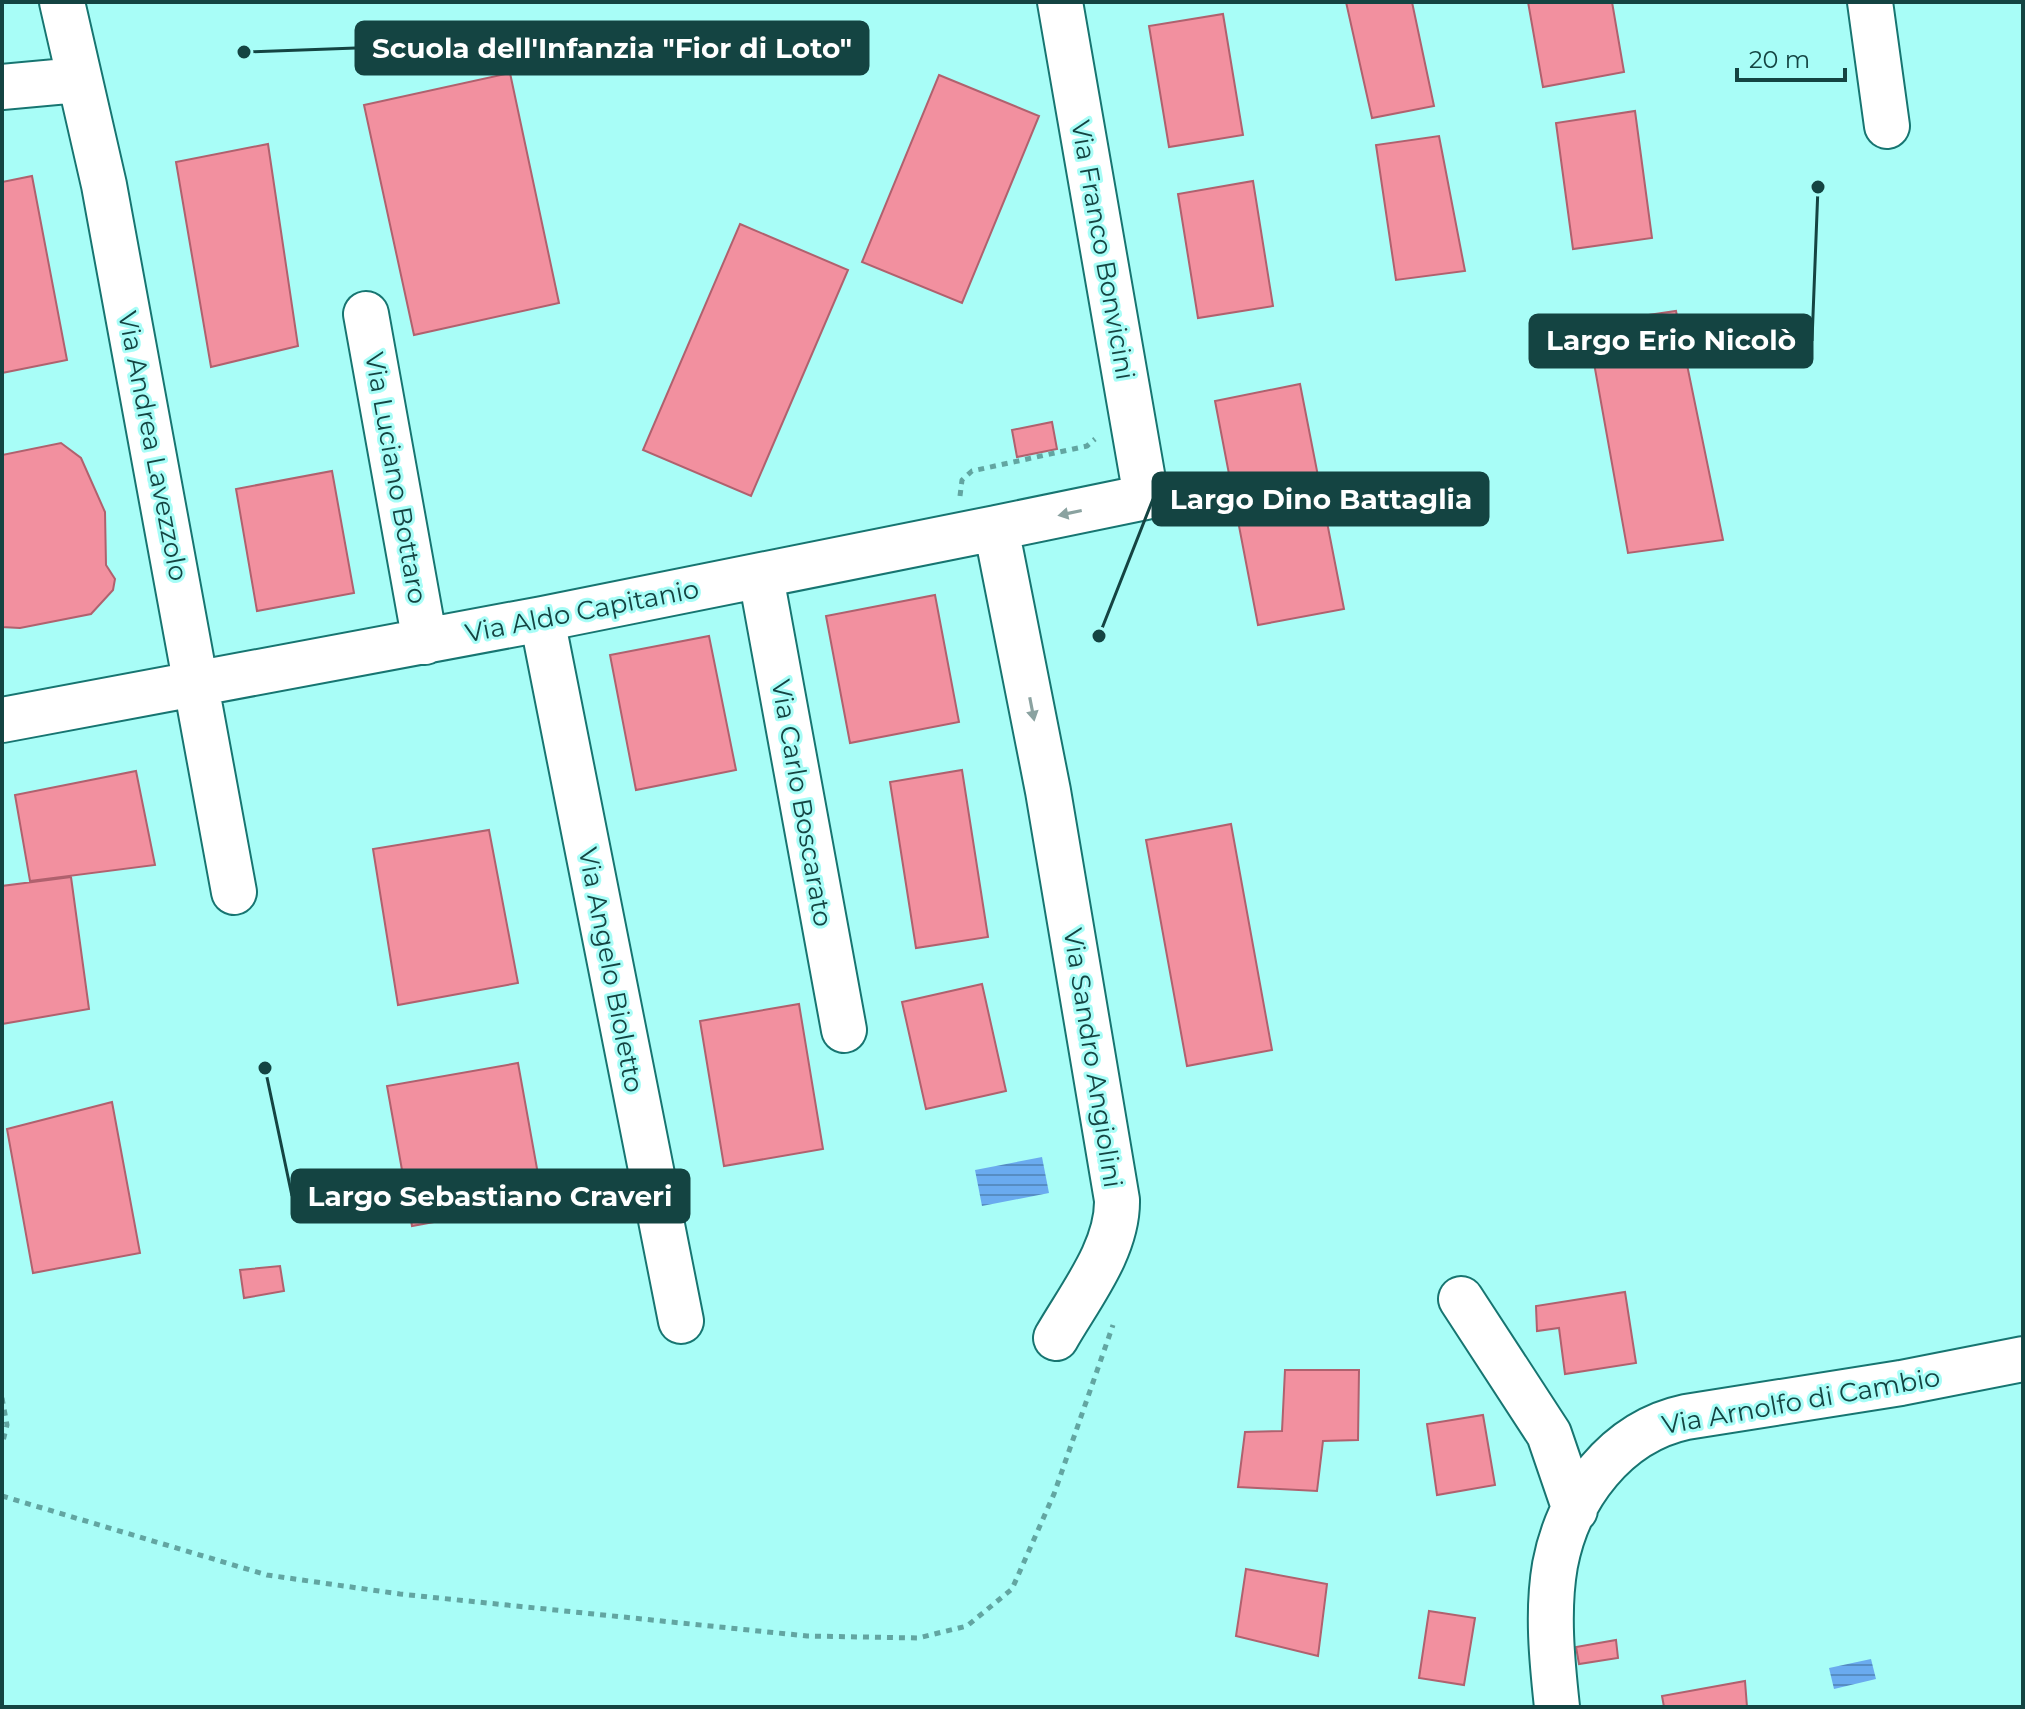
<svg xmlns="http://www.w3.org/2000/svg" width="2025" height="1709" font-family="Montserrat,sans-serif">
<defs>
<pattern id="water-rules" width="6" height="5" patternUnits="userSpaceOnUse" patternTransform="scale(2)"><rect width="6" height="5" fill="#6aabef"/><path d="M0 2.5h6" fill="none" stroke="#568dc3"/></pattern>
</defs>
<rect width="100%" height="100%" fill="#a8fdf7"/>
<!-- water -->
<path fill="url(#water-rules)" d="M1042 1157 1049 1193 982 1206 975 1170Z
M1871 1659 1876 1679 1834 1689 1829 1668Z"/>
<!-- building -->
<path fill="#f2909f" stroke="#b0616e" stroke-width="2" d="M1346 2H1412L1434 106 1372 118Z
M1528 2H1612L1624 72 1543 87Z
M1223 14 1243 135 1169 147 1149 26Z
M510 73 559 303 414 335 364 105Z
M939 75 1039 116 962 303 862 262Z
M1635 111 1652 238 1573 249 1556 123Z
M1439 136 1465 271 1396 280 1376 145Z
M268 144 298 346 211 367 176 162Z
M32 176 67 360 2 373V182Z
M1253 181 1273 306 1198 318 1178 194Z
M740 224 848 270 751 496 643 450Z
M1676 311 1723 540 1628 553 1587 324Z
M1300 384 1344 609 1258 625 1215 401Z
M1052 422 1057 449 1017 457 1012 430Z
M61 443 81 458 105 512 106 565 115 579 113 590 91 614 20 628 2 627V455Z
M332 471 354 593 257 611 236 489Z
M935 595 959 722 850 743 826 616Z
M709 636 736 770 636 790 610 655Z
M962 770 988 937 916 948 890 782Z
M136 771 155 865 30 881 15 795Z
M1231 824 1272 1050 1187 1066 1146 840Z
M489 830 518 983 398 1005 373 849Z
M71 877 89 1009 2 1024V886Z
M982 984 1006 1091 926 1109 902 1002Z
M799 1004 823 1149 724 1166 700 1021Z
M518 1063 543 1202 412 1226 387 1086Z
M112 1102 140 1253 33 1273 7 1129Z
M280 1266 284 1291 244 1298 240 1270Z
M1625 1292 1636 1363 1565 1374 1559 1328 1537 1331 1536 1306Z
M1285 1370H1359L1358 1440 1323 1441 1317 1491 1238 1487 1245 1432 1282 1431Z
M1483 1415 1495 1485 1437 1495 1427 1424Z
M1246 1569 1327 1584 1318 1656 1236 1636Z
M1429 1611 1475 1618 1464 1685 1419 1678Z
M1616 1640 1618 1658 1579 1664 1576 1647Z
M1745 1681 1747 1707H1664L1662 1696Z"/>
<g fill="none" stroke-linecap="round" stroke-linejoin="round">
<!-- minor casing -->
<g stroke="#177571" stroke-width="48">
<path id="minor" d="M62 2 104 185 234 892
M1870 2 1887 126
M2 87 78 80
M366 314 425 642
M761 577 844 1030
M542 619 681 1321
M2 720 542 619 996 528
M1461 1299 1549 1434 1575 1510
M1056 1338C1080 1296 1118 1249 1117 1200L1048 791 996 528 1146 497 1060 2
M1557 1707C1552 1661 1547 1611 1555 1565 1568 1496 1616 1432 1686 1417L1901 1383 2023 1359"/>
</g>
<!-- path -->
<path stroke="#62a5a1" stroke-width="5" stroke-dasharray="6 6" stroke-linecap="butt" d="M960 496 962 480 972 471 1087 446 1095 439
M2 1398 7 1425 2 1445
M2 1496 267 1575 400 1594 807 1636 918 1638 967 1626 1012 1589 1054 1494 1113 1325"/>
<!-- minor -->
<use href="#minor" stroke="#fff" stroke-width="44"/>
</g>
<!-- one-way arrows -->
<defs><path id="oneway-solid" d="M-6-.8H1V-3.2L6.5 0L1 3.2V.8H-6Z" transform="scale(2)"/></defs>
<g fill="#8aa2a0">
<use href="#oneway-solid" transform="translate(1070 513) rotate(168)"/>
<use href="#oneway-solid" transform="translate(1032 709) rotate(79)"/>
</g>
<g text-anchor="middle" stroke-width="6" stroke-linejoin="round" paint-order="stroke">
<!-- street labels -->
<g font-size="26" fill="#144442" stroke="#a8fdf7">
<text transform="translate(1103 250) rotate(80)" y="9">Via Franco Bonvicini</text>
<text transform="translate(153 446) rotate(79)" y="9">Via Andrea Lavezzolo</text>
<text transform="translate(396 478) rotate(80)" y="9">Via Luciano Bottaro</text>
<text transform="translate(582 611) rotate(-11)" y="9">Via Aldo Capitanio</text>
<text transform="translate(802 803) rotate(80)" y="9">Via Carlo Boscarato</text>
<text transform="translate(611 970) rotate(79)" y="9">Via Angelo Bioletto</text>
<text transform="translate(1093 1058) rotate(81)" y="9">Via Sandro Angiolini</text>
<text transform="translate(1801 1401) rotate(-10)" y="9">Via Arnolfo di Cambio</text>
</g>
</g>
<!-- callouts -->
<path fill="none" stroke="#144442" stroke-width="3" d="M244 52L356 48M1818 187L1812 341M1099 636L1153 499M265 1068L292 1196"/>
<g fill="#144442" stroke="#a8fdf7" stroke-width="3">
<circle cx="244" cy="52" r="8"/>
<circle cx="1818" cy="187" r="8"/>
<circle cx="1099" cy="636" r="8"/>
<circle cx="265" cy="1068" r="8"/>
</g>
<g fill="#144442" stroke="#144442" stroke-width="3">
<rect x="356" y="22" width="512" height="52" rx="8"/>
<rect x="1530" y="315" width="282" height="52" rx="8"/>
<rect x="1153" y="473" width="335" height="52" rx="8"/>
<rect x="292" y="1170" width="397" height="52" rx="8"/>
</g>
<g font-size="28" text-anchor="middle" font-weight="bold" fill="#fff">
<text x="612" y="58">Scuola dell'Infanzia "Fior di Loto"</text>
<text x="1671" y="350">Largo Erio Nicolò</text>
<text x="1321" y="509">Largo Dino Battaglia</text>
<text x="490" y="1206">Largo Sebastiano Craveri</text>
</g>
<!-- border -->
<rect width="2025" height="1709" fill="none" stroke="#144442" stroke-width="8"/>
<!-- scale -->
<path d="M1737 68v12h108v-12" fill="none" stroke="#144442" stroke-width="4"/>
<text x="1749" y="68" font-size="24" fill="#144442" stroke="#a8fdf7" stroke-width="6" paint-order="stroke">20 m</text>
</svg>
